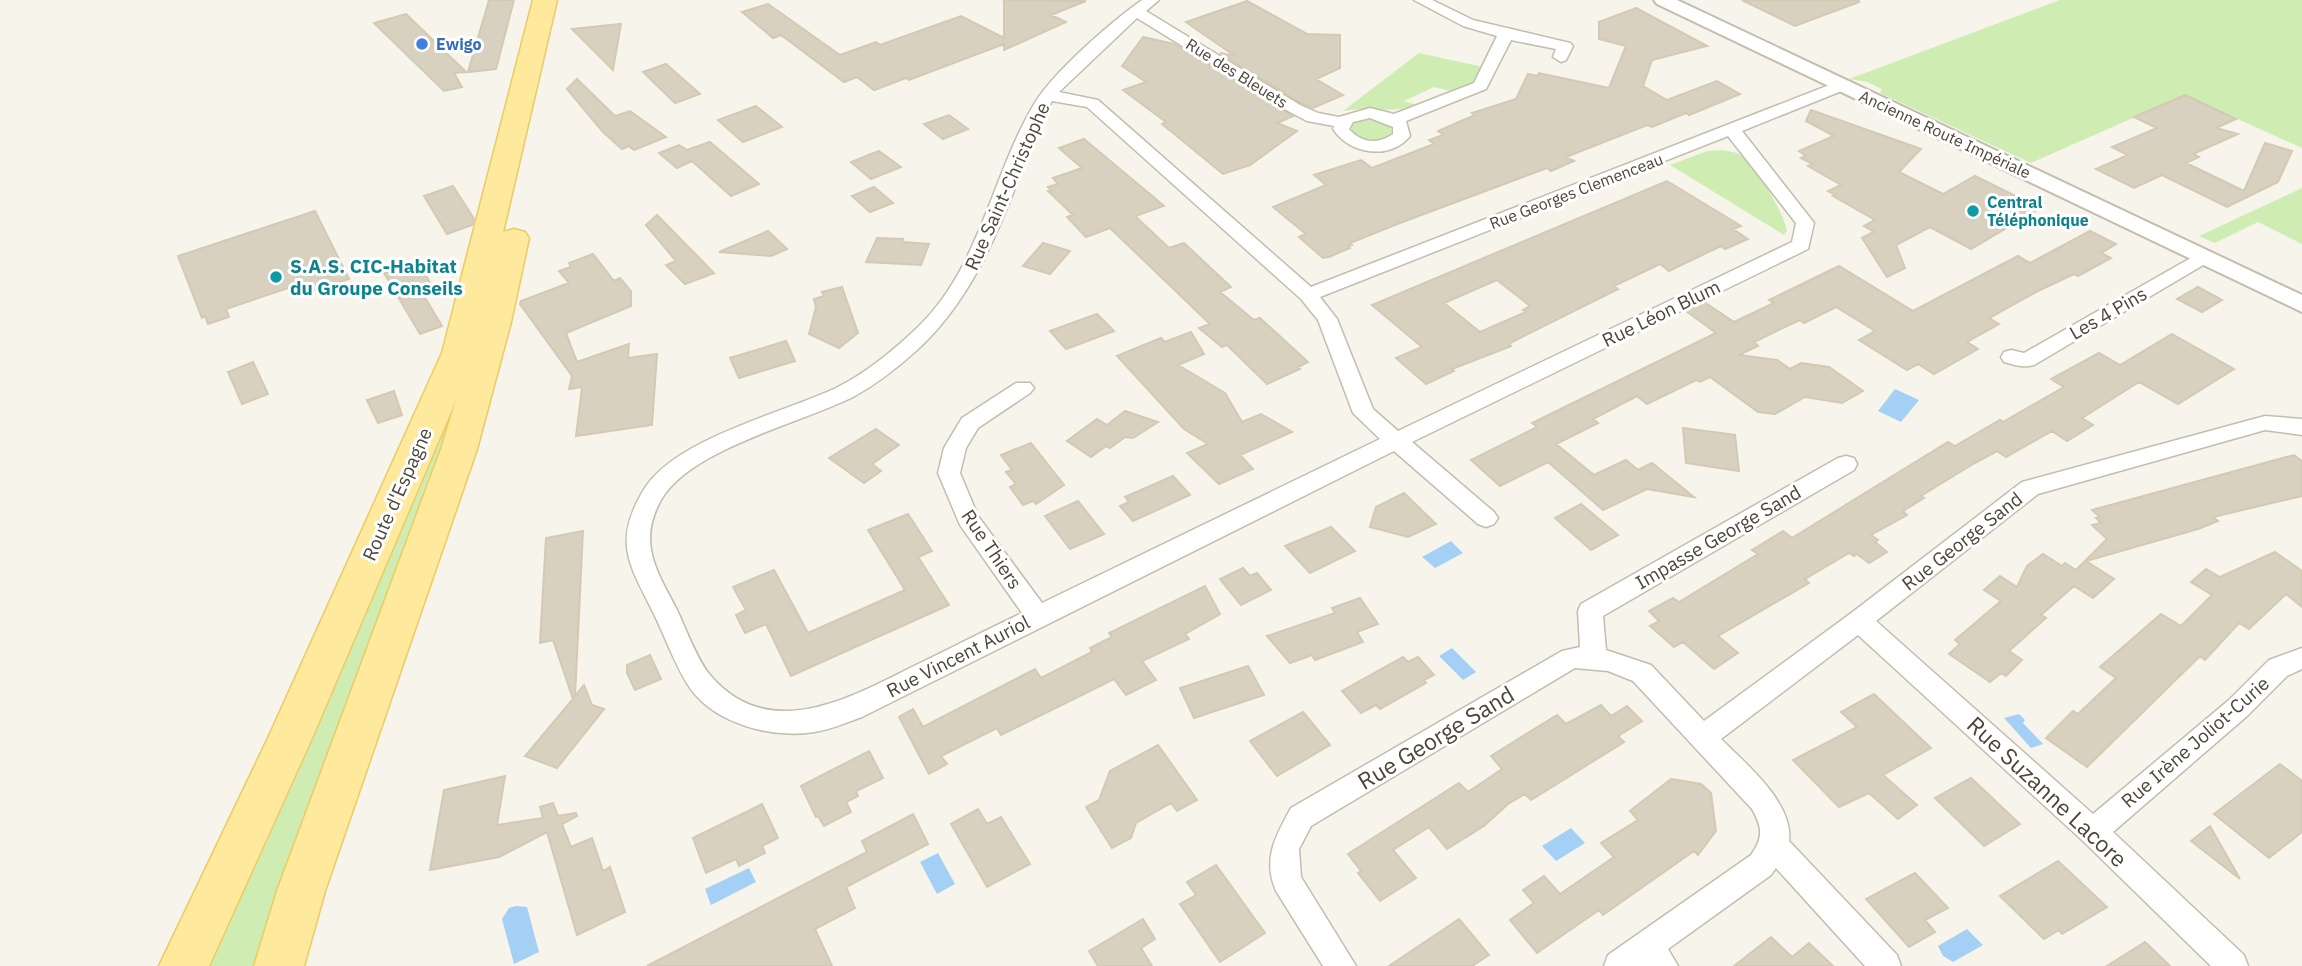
<svg xmlns="http://www.w3.org/2000/svg" width="2302" height="966" font-family="'IBM Plex Sans',sans-serif">
<rect width="100%" height="100%" fill="#f6f4eb"/>
<!-- green -->
<path fill="#cfedb2" d="M553 0H558L503 238 466 384 255 966H202L443 418Z
M2060 0H2302V148L2185 95 2031 163 1880 93 1882 89 1867 82 1849 79Z
M1419 53 1483 67 1475 81 1450 91 1434 87 1404 101 1417 105C1392 114 1369 106 1343 111Z
M1374 119 1390 126 1392 133C1380 144 1363 142 1352 132V125L1360 120Z
M1722 150C1727 151 1735 152 1739 154 1755 163 1784 213 1787 231L1784 235 1670 165 1707 151Z
M2302 188V244L2258 222 2215 243 2199 236Z"/>
<!-- water -->
<path fill="#a5d0f5" d="M1895 389 1919 400 1901 422 1878 411Z
M1451 541 1463 553 1435 568 1422 557Z
M1452 648 1476 672 1463 680 1439 656Z
M2019 714 2025 720 2023 723 2043 744 2031 748 2004 718Z
M1571 828 1585 843 1556 861 1542 846Z
M938 853 955 884 937 894 920 862Z
M749 868 756 882 711 905 705 889Z
M516 906 527 907 539 952 514 964 502 919 509 908Z
M1967 929 1983 945 1953 962 1943 956 1938 946Z"/>
<!-- building -->
<path fill="#d9d1c0" stroke="#d4c9b2" stroke-width="2" fill-rule="evenodd" d="M489 0H514L496 69 468 72Z
M1004 0 1086 1 1051 15 1066 22 1004 50V44L909 80 906 78 874 90 857 77 844 82 781 35 773 38 742 12 768 4 840 55 876 42 880 45 961 16 1004 38Z
M1742 0H1859V2L1795 26Z
M1247 1 1307 34 1340 35V68L1316 79 1343 95 1313 108 1301 103 1220 53 1235 56 1186 22Z
M1636 8 1707 46 1652 60 1643 86 1667 100 1717 81 1740 94 1689 115 1686 113 1652 127 1647 125 1566 157 1574 161 1551 171 1547 168 1400 223 1350 243 1352 245 1348 246 1350 248 1329 257 1323 258 1299 237 1306 234 1273 207 1326 185 1314 175 1361 160 1372 168 1434 144 1429 140 1443 135 1438 131 1475 115 1472 113 1516 99 1528 74 1537 76 1539 73 1609 88 1626 46 1599 39V22Z
M406 14 466 72 454 73 462 87 444 91 374 23Z
M621 24 613 70 572 29Z
M1143 37 1174 44 1293 116 1277 123 1297 131 1250 165 1223 174 1162 124 1166 122 1123 90 1146 82 1122 66Z
M666 64 700 94 675 103 643 72Z
M577 79 615 116 630 111 666 137 634 150 629 146 622 149 603 132 567 89Z
M2185 95 2236 119 2216 128 2238 134 2193 154 2199 157 2186 163 2244 191 2265 143 2292 151 2278 182 2227 207 2162 175 2134 188 2096 169 2128 155 2112 147 2157 128 2134 117Z
M756 106 782 127 743 142 718 120Z
M1811 110 1921 149 1899 172 1943 194 1975 176 2040 208 1971 249 1930 227 1896 245 1905 268 1887 277 1862 238 1874 232 1864 226 1875 220 1833 196 1836 195 1828 191 1841 185 1808 166 1813 164 1801 158 1806 156 1799 151 1834 136 1806 121Z
M949 115 968 129 943 139 924 124Z
M1084 139 1164 206 1135 216 1169 248 1184 243 1231 287 1220 292 1254 320 1260 318 1308 362 1298 367 1300 369 1267 384 1227 345 1222 347 1199 328 1210 324 1110 228 1086 237 1067 217 1073 215 1048 191 1051 190 1048 187 1058 184 1053 178 1082 168 1059 148Z
M710 142 759 184 731 196 692 161 677 168 659 153 679 145 687 150Z
M879 151 901 167 871 179 851 162Z
M1667 181 1741 226 1733 229 1748 239 1725 249 1721 246 1669 271 1660 264 1614 286 1618 289 1516 340 1509 344 1511 346 1452 369 1454 371 1426 384 1396 358 1422 347 1372 305ZM1497 280 1530 306 1523 310 1526 312 1480 332 1444 303Z
M453 186 474 219 472 225 447 234 424 196Z
M874 187 893 203 870 212 852 196Z
M315 211 349 279 299 296 294 286 226 309 229 317 208 324 205 316 202 318 178 256Z
M657 215 714 273 685 284 666 265 676 261 646 225Z
M768 231 787 249 771 256 719 252Z
M2090 231 2116 244 2101 253 2111 258 2078 276 2074 274 2038 291 1989 318 1999 324 1967 342 1978 349 1934 374 1918 364 1907 370 1859 340 1875 331 1836 307 1804 323 1800 320 1789 325 1754 342 1758 346 1739 355 1777 360 1790 369 1801 363 1829 367 1863 391 1842 403 1805 397 1775 414 1758 412 1710 377 1700 382 1696 380 1647 404 1637 396 1593 419 1598 423 1556 444 1594 475 1626 460 1638 470 1652 463 1694 497 1647 489 1603 510 1548 462 1500 486 1471 460 1537 427 1532 423 1716 333 1686 311 1704 302 1734 322 1774 303 1769 300 1839 266 1913 311 2018 256 2030 263Z
M877 238 903 239 902 242 929 244 921 265 866 262Z
M1043 243 1070 251 1050 274 1023 266Z
M593 254 614 281 620 278 631 291V306L566 333 577 362 629 344 628 358 657 354 652 425 576 436 582 387 569 389 572 376 520 304 521 301 569 283 559 271 571 267 569 263Z
M419 261 432 287 421 291 442 326 420 334 384 273Z
M842 287 858 333 839 348 809 334 816 307 814 299 824 296 822 292Z
M2198 287 2222 300 2202 312 2177 299Z
M1097 314 1114 331 1066 349 1050 331Z
M1191 332 1204 354 1178 365 1225 393 1242 422 1261 414 1292 432 1240 455 1253 469 1219 484 1187 453 1208 444 1184 429 1117 356 1161 338 1165 342Z
M2172 334 2234 369 2178 404 2139 382 2082 418 2093 425 2067 441 2052 431 2006 457 1997 451 1973 464 1921 496 1924 498 1903 511 1907 515 1871 535 1878 540 1875 542 1887 552 1869 563 1857 554 1854 556 1849 553 1805 579 1809 583 1718 636 1738 653 1714 669 1683 642 1674 647 1650 626 1659 621 1649 611 1673 598 1679 602 1758 554 1752 550 1783 531 1792 538 1948 442 1955 446 2000 420 2003 422 2064 387 2051 379 2099 353 2120 365Z
M786 341 795 361 739 378 730 358Z
M253 362 268 394 242 404 228 372Z
M394 391 402 415 378 423 367 400Z
M1125 411 1158 422 1133 438 1125 437 1110 448 1106 446 1091 457 1067 441 1097 419 1107 425Z
M1683 428 1735 435 1739 471 1686 463Z
M876 429 899 445 872 464 881 471 864 483 829 458Z
M1031 443 1064 485 1036 504 1033 501 1023 505 1010 487 1016 484 1006 472 1012 470 1001 455Z
M2294 455 2302 461V496L2213 517 2218 521 2198 529 2086 561 2114 579 2093 598 2074 586 2041 615 2046 618 2009 651 2022 660 2006 676 2001 673 1990 682 1949 654 1960 644 1955 640 2001 601 1984 590 2000 576 2017 587 2027 566 2043 554 2062 566 2065 563 2076 570 2107 539 2092 525 2101 523 2096 518 2100 517 2092 510Z
M1173 476 1190 495 1133 521 1120 506 1129 502 1125 497Z
M1404 493 1436 524 1408 537 1370 527 1376 507Z
M1078 501 1104 534 1070 549 1045 516Z
M1581 504 1618 535 1591 550 1555 518Z
M908 514 932 551 918 557 949 605 791 676 766 624 745 633 736 615 746 610 733 587 774 570 808 633 905 590 868 530Z
M1331 527 1355 551 1310 573 1285 546Z
M583 531 575 696 584 685 592 705 604 709 557 768 525 756 573 699 553 640 540 643 546 538Z
M2275 552 2302 571V607L2286 594 2249 629 2239 623 2205 660 2200 656 2087 767 2046 738 2073 711 2078 714 2116 678 2100 667 2161 614 2181 626 2212 595 2191 582 2206 569 2220 577Z
M1243 568 1250 576 1257 573 1271 590 1241 605 1220 579Z
M1205 586 1220 614 1185 634 1189 639 1142 661 1156 680 1126 695 1114 679 1001 735 997 728 941 756 947 764 929 774 899 717 913 709 923 727 1035 669 1041 678 1092 652 1090 648 1112 637 1109 633Z
M1360 598 1378 624 1357 632 1363 642 1315 660 1312 655 1290 663 1267 636 1335 613 1332 608Z
M650 655 661 679 635 690 627 673V665Z
M1403 657 1408 662 1418 657 1434 675 1424 680 1426 683 1380 709 1376 705 1361 713 1342 691Z
M1248 666 1264 695 1194 718 1180 688Z
M1874 694 1931 748 1883 775 1917 805 1898 819 1869 793 1839 807 1793 760 1857 727 1841 712Z
M1601 705 1611 716 1627 706 1642 721 1618 736 1624 742 1531 800 1525 794 1508 804 1484 826 1447 849 1429 827 1393 850 1416 878 1380 901 1358 873 1361 871 1348 854 1459 783 1468 792 1502 769 1491 756 1557 715 1566 724Z
M1303 712 1330 745 1277 776 1250 741Z
M1158 745 1197 800 1177 811 1171 803 1136 823 1131 838 1112 848 1086 807 1099 800 1110 771Z
M869 751 883 778 856 791 858 796 846 802 851 812 824 826 818 816 816 817 801 786Z
M2280 764 2302 781V832L2269 858 2214 814Z
M505 776 497 825 543 818 540 807 553 803 558 816 576 813 577 816 562 824 571 847 592 838 603 871 610 867 625 912 577 935 547 832 499 857 430 870 444 790Z
M1971 778 2020 824 1984 846 1935 798Z
M1671 779 1701 784 1711 793 1716 831 1698 855 1694 851 1603 915 1599 910 1537 953 1510 920 1534 903 1523 890 1544 876 1560 894 1614 857 1601 843 1638 820 1630 811Z
M762 804 778 838 762 846 765 853 739 866 736 859 706 873 693 838Z
M978 809 987 824 1001 817 1030 864 987 887 951 824Z
M913 814 928 844 846 887 855 908 815 929 832 966H647L867 852 862 841Z
M2210 826 2240 879 2191 841Z
M2058 861 2107 907 2062 934 2059 930 2044 939 2000 896Z
M1216 865 1265 933 1220 962 1180 904 1196 895 1187 882Z
M1915 873 1948 908 1925 920 1935 932 1909 947 1866 899Z
M1143 919 1155 939 1141 948 1152 966H1098L1089 951Z
M1459 919 1489 955 1472 966H1389Z
M1771 937 1792 957 1809 943 1833 966H1734Z
M2145 942 2170 966H2107Z"/>
<g fill="none" stroke-linecap="round" stroke-linejoin="round">
<!-- minor casing -->
<g stroke="#c3bdad" stroke-width="3">
<path id="minor" d="M1142 0H1159L1146 11 1300 105 1318 113 1339 117 1370 108 1394 114 1474 83 1497 36 1463 26 1414 0H1432L1473 20 1570 43 1573 46 1566 60 1561 62 1553 57 1556 49 1511 40 1486 89 1406 121 1410 136C1390 161 1349 154 1333 129L1334 126 1307 121 1288 111 1137 18 1059 92 1098 100 1311 287 1837 82H1849L1851 85 1849 88 1742 131 1814 223 1808 249 1412 442 1494 512 1498 518 1494 524 1486 527 1478 524 1394 451 862 717C847 722 830 730 814 732 773 739 715 724 690 688 675 666 665 636 653 612 629 564 613 542 643 491 673 439 783 413 836 388 866 373 894 350 918 327 980 267 991 178 1033 106 1052 73 1111 22 1142 0ZM1052 101 1087 107 1301 299 1318 320 1353 413 1380 439 1042 603 978 516 960 473 966 448 978 428 1030 393 1034 388 1030 383H1016L962 418 944 448 938 473 960 525 1022 613C986 630 951 648 916 665 852 697 769 745 710 675 697 660 686 629 677 610 657 571 637 543 661 500 690 449 801 423 853 397 875 385 897 368 916 351 969 303 996 238 1021 173 1031 149 1039 123 1052 101ZM1370 118 1393 127V134C1378 145 1361 143 1349 129L1353 122ZM1728 136 1796 223 1792 242 1398 431 1373 409 1337 319 1320 297Z
M2203 251 2210 253 2212 257 2210 261 2034 365C2024 368 2014 365 2004 362L2001 357 2004 352 2011 350 2024 353Z
M2265 416 2302 419V435L2265 430 2038 494 1876 621 2093 814 2229 700 2269 660 2302 648V669L2287 676 2247 716 2113 832 2244 955 2248 966H2211L2083 841 1858 635 1721 739C1745 763 1794 803 1789 841L1897 955 1901 966H1865L1776 868 1771 875 1668 949 1678 966H1604L1608 955 1751 855C1763 838 1763 828 1752 809L1633 681 1608 671 1575 668 1311 826 1299 849 1301 877 1356 966H1323L1276 891C1262 859 1276 835 1291 808L1562 651 1580 647 1578 611 1581 604 1838 458 1846 456 1854 458 1857 464 1854 470 1603 616 1606 650 1651 665 1704 721 1850 614 2022 482Z"/>
</g>
<!-- tertiary casing -->
<g stroke="#c3bdad" stroke-width="4">
<path id="tertiary" d="M1654 0H1677L2302 295V312L1657 4Z"/>
</g>
<!-- primary casing -->
<g stroke="#eccb64" stroke-width="3">
<path id="primary" d="M533 0H557L503 232 514 229 525 232 529 238 511 322 477 449 325 891 304 966H254L277 891 441 449 456 400 313 736 209 966H159L269 736 442 353Z"/>
</g>
<!-- minor -->
<use href="#minor" fill="#fff" fill-rule="evenodd"/>
<!-- tertiary -->
<use href="#tertiary" fill="#fff" fill-rule="evenodd"/>
<!-- primary -->
<use href="#primary" fill="#ffe99c" fill-rule="evenodd"/>
</g>
<!-- markers -->
<circle fill="#3f7fe0" stroke="#fff" stroke-width="2.5" cx="422" cy="44" r="7"/>
<g fill="#0f9aa8" stroke="#fff" stroke-width="2.5">
<circle cx="1973" cy="211" r="7"/>
<circle cx="276" cy="277" r="7"/>
</g>
<g text-anchor="middle" stroke-width="6" stroke-linejoin="round" paint-order="stroke">
<!-- far-shop labels -->
<g font-size="16" font-weight="bold" fill="#366cbe" stroke="#fff" text-anchor="start">
<text x="436" y="50">Ewigo</text>
</g>
<!-- far-street labels -->
<g font-size="16" fill="#4c4538" stroke="#fff">
<text transform="translate(1237 73) rotate(32)" y="6">Rue des Bleuets</text>
<text transform="translate(1945 134) rotate(25)" y="6">Ancienne Route Impériale</text>
<text transform="translate(1576 191) rotate(-21)" y="6">Rue Georges Clemenceau</text>
</g>
<!-- far-culture labels -->
<g font-size="16" font-weight="bold" fill="#0d838f" stroke="#fff" text-anchor="start">
<text x="1987" y="208">Central<tspan x="1987" dy="18">Téléphonique</tspan></text>
</g>
<!-- street labels -->
<g font-size="19" fill="#4c4538" stroke="#fff">
<text transform="translate(1007 186) rotate(-66)" y="7">Rue Saint-Christophe</text>
<text transform="translate(1661 313) rotate(-26)" y="7">Rue Léon Blum</text>
<text transform="translate(2108 313) rotate(-30)" y="7">Les 4 Pins</text>
<text transform="translate(397 494) rotate(-66)" y="7">Route d'Espagne</text>
<text transform="translate(1718 537) rotate(-30)" y="7">Impasse George Sand</text>
<text transform="translate(1962 541) rotate(-38)" y="7">Rue George Sand</text>
<text transform="translate(992 549) rotate(56)" y="7">Rue Thiers</text>
<text transform="translate(958 656) rotate(-27)" y="7">Rue Vincent Auriol</text>
<text transform="translate(2195 742) rotate(-41)" y="7">Rue Irène Joliot-Curie</text>
</g>
<!-- culture labels -->
<g font-size="19" font-weight="bold" fill="#0d838f" stroke="#fff" text-anchor="start">
<text x="290" y="273">S.A.S. CIC-Habitat<tspan x="290" dy="22">du Groupe Conseils</tspan></text>
</g>
<!-- near-street labels -->
<g font-size="23" fill="#4c4538" stroke="#fff">
<text transform="translate(1436 738) rotate(-31)" y="8">Rue George Sand</text>
<text transform="translate(2047 792) rotate(43)" y="8">Rue Suzanne Lacore</text>
</g>
</g>
</svg>
